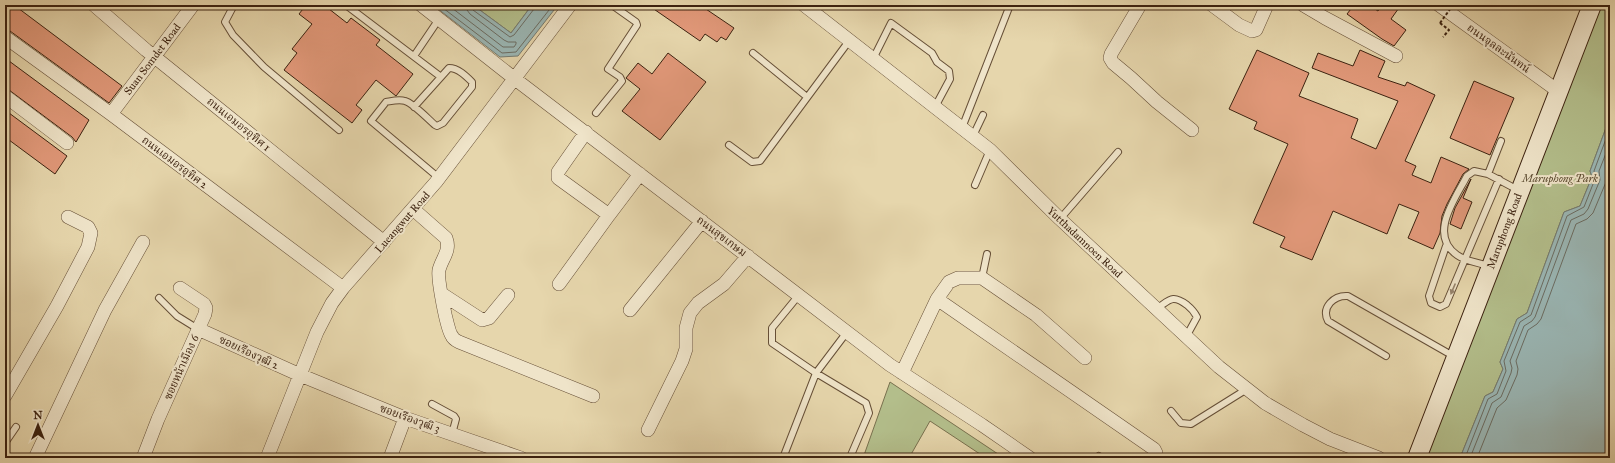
<svg xmlns="http://www.w3.org/2000/svg" width="1615" height="463" font-family="'IM FELL Great Primer','Noto Serif Thai',serif">
<rect width="100%" height="100%" fill="#e6d6ac"/>
<filter id="stains"><feTurbulence type="fractalNoise" baseFrequency=".005" numOctaves="4"/><feColorMatrix values="0 0 0 0 .2 0 0 0 0 .09 0 0 0 0 .02 0 0 0 .5 -.17"/></filter>
<radialGradient id="worn" r=".72"><stop offset=".6" stop-color="#630" stop-opacity="0"/><stop offset="1" stop-color="#630" stop-opacity=".3"/></radialGradient>
<!-- green -->
<path fill="#b3be8b" stroke="#78704e" d="M473 5H532L511 33Z
M1597 5H1610V117L1590 171 1592 177 1580 206 1564 212 1527 313 1517 319 1500 362 1503 369 1493 392 1485 396 1460 458H1417Z
M890 382 1004 458H986L930 421 909 458H863Z"/>
<!-- water -->
<path fill="#9ab6b4" stroke="#747b72" d="M433 5H473L511 33 532 5H558L518 56 500 57Z
M1610 117V458H1460L1485 396 1493 392 1503 369 1500 362 1517 319 1527 313 1564 212 1580 206 1592 177 1590 171Z"/>
<g fill="none" stroke-linecap="round" stroke-linejoin="round">
<!-- shore -->
<path stroke="#6b6c62" stroke-width="1" d="M439 5 502 53 516 52 553 5
M448 5 503 47H514L516 44V42H508L504 40 470 14 467 10V5
M472 5 473 10 510 37 514 35 534 9 535 5
M1465 458 1488 399 1497 394 1506 371 1504 361 1520 322 1531 315 1567 216 1584 207 1595 179 1594 171 1610 128
M1470 458 1492 403 1501 397 1511 373 1512 368 1510 361 1524 326 1532 321 1535 317 1571 220 1584 214 1588 209 1600 180 1599 171 1610 143
M1477 458 1497 408 1506 400 1517 375 1518 369 1516 361 1528 330 1537 324 1541 319 1576 224 1587 219 1593 213 1606 182V171L1610 160"/>
</g>
<!-- building -->
<path fill="#e19879" stroke="#3c2210" d="M10 5H14L122 86 109 103 10 31 5 29V12Z
M306 5H324L347 23 351 18 380 40 376 45 413 74 396 96 376 80 356 105 362 110 352 123 284 70 297 53 292 49 312 24 299 14Z
M648 5H700L734 28 726 40 721 37 717 42 705 34 700 41Z
M1354 5H1369L1378 11 1382 5H1401L1391 19 1406 30 1394 46 1382 39 1347 14Z
M1257 50 1309 73 1299 96 1358 119 1351 138 1376 149 1398 101 1312 68 1318 53 1353 66 1360 50 1385 61 1378 77 1405 86 1407 82 1435 95 1405 161 1416 166 1412 175 1431 183 1441 157 1469 169 1463 174 1447 204 1442 216 1440 233 1433 249 1408 238 1419 212 1399 204 1387 234 1333 211 1312 260 1280 247 1285 237 1253 223 1288 144 1254 129 1257 122 1229 109Z
M668 53 706 82 660 140 622 111 640 89 626 78 638 63 652 74Z
M5 58 89 120 76 142 72 137 5 87Z
M1474 81 1514 98 1490 155 1450 138Z
M5 110 67 156 55 174 5 137Z
M1471 179 1463 198 1472 202 1461 229 1450 224 1455 208Z"/>
<g fill="none" stroke-linecap="round" stroke-linejoin="round">
<!-- service casing -->
<g stroke="#664f37" stroke-width="8">
<path id="service" d="M234 5 225 22 233 35 264 67 339 130
M346 5 441 77
M731 6 732 5
M753 53 807 97
M414 56 439 19
M873 59 891 23 932 53 937 62 949 71 950 79 935 107
M414 107 449 68C458 68 466 76 472 82V87L443 123 437 126 435 125C428 119 413 103 405 101 399 99 392 101 386 102L371 121 439 178
M596 113 622 81 620 77 608 69 637 25 636 22 612 5
M962 128 1010 5
M973 136 983 115
M729 145 752 162 760 161 849 41
M1488 174 1501 141
M975 185 990 150
M1060 219 1118 152
M1446 246 1429 296 1431 303 1440 307 1446 304 1499 179
M1489 266C1479 263 1465 261 1457 255 1428 235 1455 199 1467 176L1474 171 1488 174 1518 190
M982 278 987 254
M799 295 772 328V343L816 373 866 403 869 413 851 455 847 458
M159 298 177 316 198 329
M1156 309C1170 300 1172 294 1187 305 1192 309 1194 311 1197 317L1186 337
M1386 356 1328 321C1321 307 1334 295 1348 296L1455 357
M432 404 454 416 456 419 452 434
M1171 411 1181 423 1191 424 1247 389
M5 443 16 427
M783 458 816 373 847 332
M1098 458 1099 456"/>
</g>
<!-- minor casing -->
<g stroke="#664f37" stroke-width="14">
<path id="minor" d="M94 5 146 50 384 242
M421 5 515 79 890 365 982 425 1030 458
M804 5 990 150 1060 219 1219 367 1265 403 1303 425 1330 439 1379 458
M1140 5 1111 54 1110 58 1113 63 1131 78 1157 102 1192 130
M1212 5 1239 25 1252 31 1256 30 1267 5
M1303 5 1325 18 1396 56
M1439 5 1558 91
M5 37 111 114 343 288
M5 96 67 143
M111 114 193 5
M586 132 558 172V178L609 215 640 174
M413 209 446 238C451 251 442 258 439 270 437 277 447 331 452 336 453 339 457 341 459 342L593 396
M559 284 609 215
M442 294 482 320 489 318 508 295
M630 310 702 221
M198 329 300 375 405 418 521 458
M1085 358 1036 315 982 278H958L949 282 937 299 1154 449 1156 453 1155 458
M902 373 937 299
M5 396 57 306 88 247 91 233 88 227 68 217
M648 430 682 361 686 349V328L690 313 698 303 724 284 748 256
M35 458 105 310 143 242
M143 458 158 419 205 314 206 308 204 304 180 288
M267 458 317 332 332 303 343 288 436 182 570 5
M390 458 405 418"/>
</g>
<!-- secondary casing -->
<g stroke="#3c2210" stroke-width="20">
<path id="secondary" d="M1417 458 1592 5"/>
</g>
<!-- path -->
<path stroke="#3c2210" stroke-width="2" stroke-dasharray="3 2" stroke-linecap="butt" d="M1440 23 1449 30 1443 37"/>
<!-- service -->
<use href="#service" stroke="#efe4c9" stroke-width="6"/>
<!-- minor -->
<use href="#minor" stroke="#efe4c9" stroke-width="13"/>
<!-- secondary -->
<use href="#secondary" stroke="#efe4c9" stroke-width="18"/>
<!-- path-bridge -->
<path stroke="#3c2210" stroke-width="2" stroke-dasharray="3 2" stroke-linecap="butt" d="M1440 23 1453 5"/>
</g>
<!-- one-way arrows -->
<defs><path id="oneway-solid" d="M-6-.8H1V-3.2L6.5 0L1 3.2V.8H-6Z"/></defs>
<use fill="#96836c" href="#oneway-solid" transform="translate(1453 289) rotate(113)"/>
<g text-anchor="middle" stroke-width="4" stroke-linejoin="round" paint-order="stroke">
<!-- street labels -->
<g font-size="11" fill="#3c2210" stroke="#efe4c9">
<text transform="translate(1499 48) rotate(36)" y="4">ถนนจุลละนันทน์</text>
<text transform="translate(152 59) rotate(-53)" y="4">Suan Somdet Road</text>
<text transform="translate(239 124) rotate(39)" y="4">ถนนเอมอรอุทิศ 1</text>
<text transform="translate(175 162) rotate(37)" y="4">ถนนเอมอรอุทิศ 2</text>
<text transform="translate(402 222) rotate(-49)" y="4">Lueangwut Road</text>
<text transform="translate(1504 231) rotate(-69)" y="4">Maruphong Road</text>
<text transform="translate(722 236) rotate(37)" y="4">ถนนสุขเกษม</text>
<text transform="translate(1085 242) rotate(43)" y="4">Yutthadamnoen Road</text>
<text transform="translate(249 352) rotate(25)" y="4">ซอยเรืองวุฒิ 2</text>
<text transform="translate(181 367) rotate(-66)" y="4">ซอยหน้าเมือง 6</text>
<text transform="translate(410 418) rotate(20)" y="4">ซอยเรืองวุฒิ 3</text>
</g>
<!-- park labels -->
<g font-size="11" font-style="italic" fill="#5a492f" stroke="#efe4c9">
<text x="1560" y="182">Maruphong Park</text>
</g>
</g>
<!-- margin -->
<rect width="1615" height="463" fill="none" stroke="#e6d6ac" stroke-width="20"/>
<rect x="6" y="6" width="1603" height="451" fill="none" stroke="#3c2210" stroke-width="2"/>
<rect x="10" y="10" width="1595" height="443" fill="none" stroke="#3c2210"/>
<!-- north arrow -->
<g transform="translate(38 425)" stroke="#efe4c9" stroke-width="3" paint-order="stroke">
<path d="M0-3L7 15L0 10L-7 15Z" fill="#3c2210"/>
<text y="-6" font-size="11" font-weight="bold" text-anchor="middle" fill="#3c2210">N</text>
</g>
<rect width="100%" height="100%" filter="url(#stains)"/>
<rect width="100%" height="100%" fill="url(#worn)"/>
</svg>
